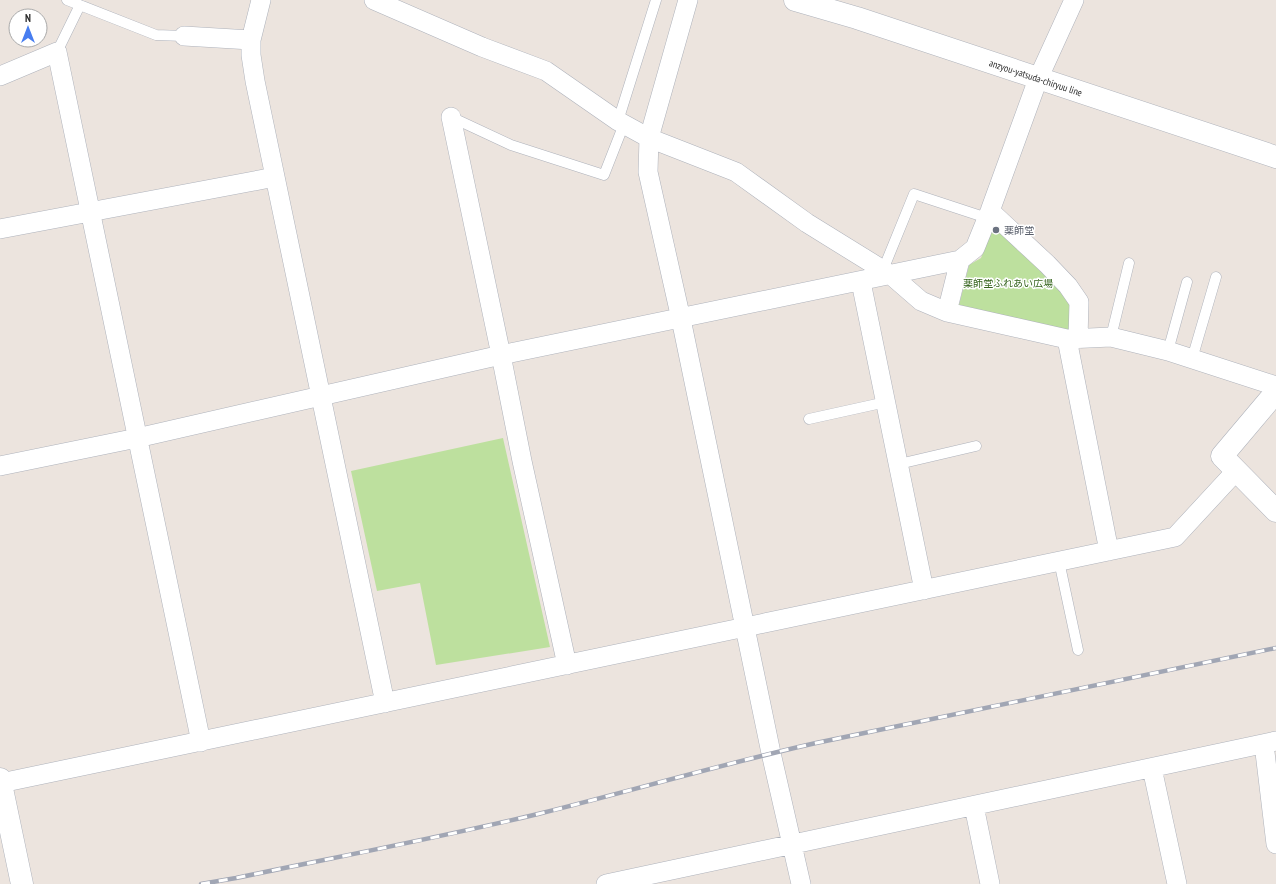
<svg xmlns="http://www.w3.org/2000/svg" width="1276" height="884" font-family="'PT Sans Narrow','Noto Sans JP',sans-serif">
<rect width="100%" height="100%" fill="#ece4de"/>
<!-- green -->
<path fill="#bde09e" d="M994 223 1075 305 1073 333 958 309 969 265 981 258Z
M503 438 550 647 436 665 420 583 377 591 351 471Z"/>
<g fill="none" stroke-linecap="round" stroke-linejoin="round">
<!-- lane casing -->
<g stroke="#aeb2bb" stroke-width="11">
<path id="lane" d="M67 0 156 35 184 36
M57 52 80 5
M451 117 511 145 604 175 624 124
M618 121 656 0
M883 270 914 194 987 218
M1111 337 1129 263
M1168 351 1187 282
M1192 359 1216 277
M809 419 886 402
M899 464 976 446
M1059 561 1078 650"/>
</g>
<!-- street casing -->
<g stroke="#aeb2bb" stroke-width="20">
<path id="street" d="M261 0 251 40V55L255 81 385 703
M374 0 482 47 546 71 618 121 649 138 736 172 807 223 891 275 921 301 947 312 1067 339 1111 337 1168 351 1276 386
M688 0 649 138 648 172 681 319 771 753 801 884
M184 36 251 40
M0 76 57 52 201 742
M451 117 501 355 522 461 567 665
M990 211 1047 264 1068 286 1079 302 1078 339
M0 229 275 177
M861 282 924 590
M947 312 960 260
M1067 339 1109 551
M0 466 137 438 501 355 960 260 975 248 990 211 1038 79 1074 0
M1264 744 1276 844
M1152 768 1177 884
M1 783 1175 537 1236 471
M974 806 990 884
M606 884 1276 741"/>
</g>
<!-- secondary casing -->
<g stroke="#aeb2bb" stroke-width="23">
<g id="secondary">
<path id="s1" d="M795 0 857 18 1276 157"/>
<path d="M1276 392 1222 456 1276 511"/>
<path d="M0 779 22 884"/>
</g>
</g>
<!-- lane -->
<use href="#lane" stroke="#fff" stroke-width="10"/>
<!-- street -->
<use href="#street" stroke="#fff" stroke-width="19"/>
<!-- secondary -->
<use href="#secondary" stroke="#fff" stroke-width="22"/>
<!-- rail casing -->
<g stroke="#a1a6b4" stroke-width="4.5">
<path id="rail" d="M201 884 236 878C337 857 438 838 538 814 631 791 722 764 816 743L1276 648"/>
</g>
<!-- rail -->
<use href="#rail" stroke="#fff" stroke-width="3" stroke-dasharray="9" stroke-linecap="butt"/>
</g>
<!-- markers -->
<circle fill="#6b7280" stroke="#fff" stroke-width="1.5" cx="996" cy="230" r="4"/>
<g text-anchor="middle" stroke-width="3" stroke-linejoin="round" paint-order="stroke">
<!-- street labels -->
<g font-size="10" fill="#2b2b2b" stroke="#fff">
<text dy="4" stroke="none"><textPath href="#s1" startOffset="253">anzyou-yatsuda-chiryuu line</textPath></text>
</g>
<!-- worship labels -->
<g font-size="10" fill="#5b616d" stroke="#fff" text-anchor="start">
<text x="1004" y="234">薬師堂</text>
</g>
<!-- park labels -->
<g font-size="10" fill="#36651e" stroke="#fff">
<text x="1008" y="287">薬師堂ふれあい広場</text>
</g>
</g>
<!-- north arrow -->
<g transform="translate(28 28)"><circle r="19" fill="#ffffff" stroke="#aaaaaa"/>
<path d="M0-3L7 15L0 10L-7 15Z" fill="#477df0"/>
<text y="-6" font-size="11" font-weight="bold" text-anchor="middle" fill="#2b2b2b">N</text>
</g>
</svg>
